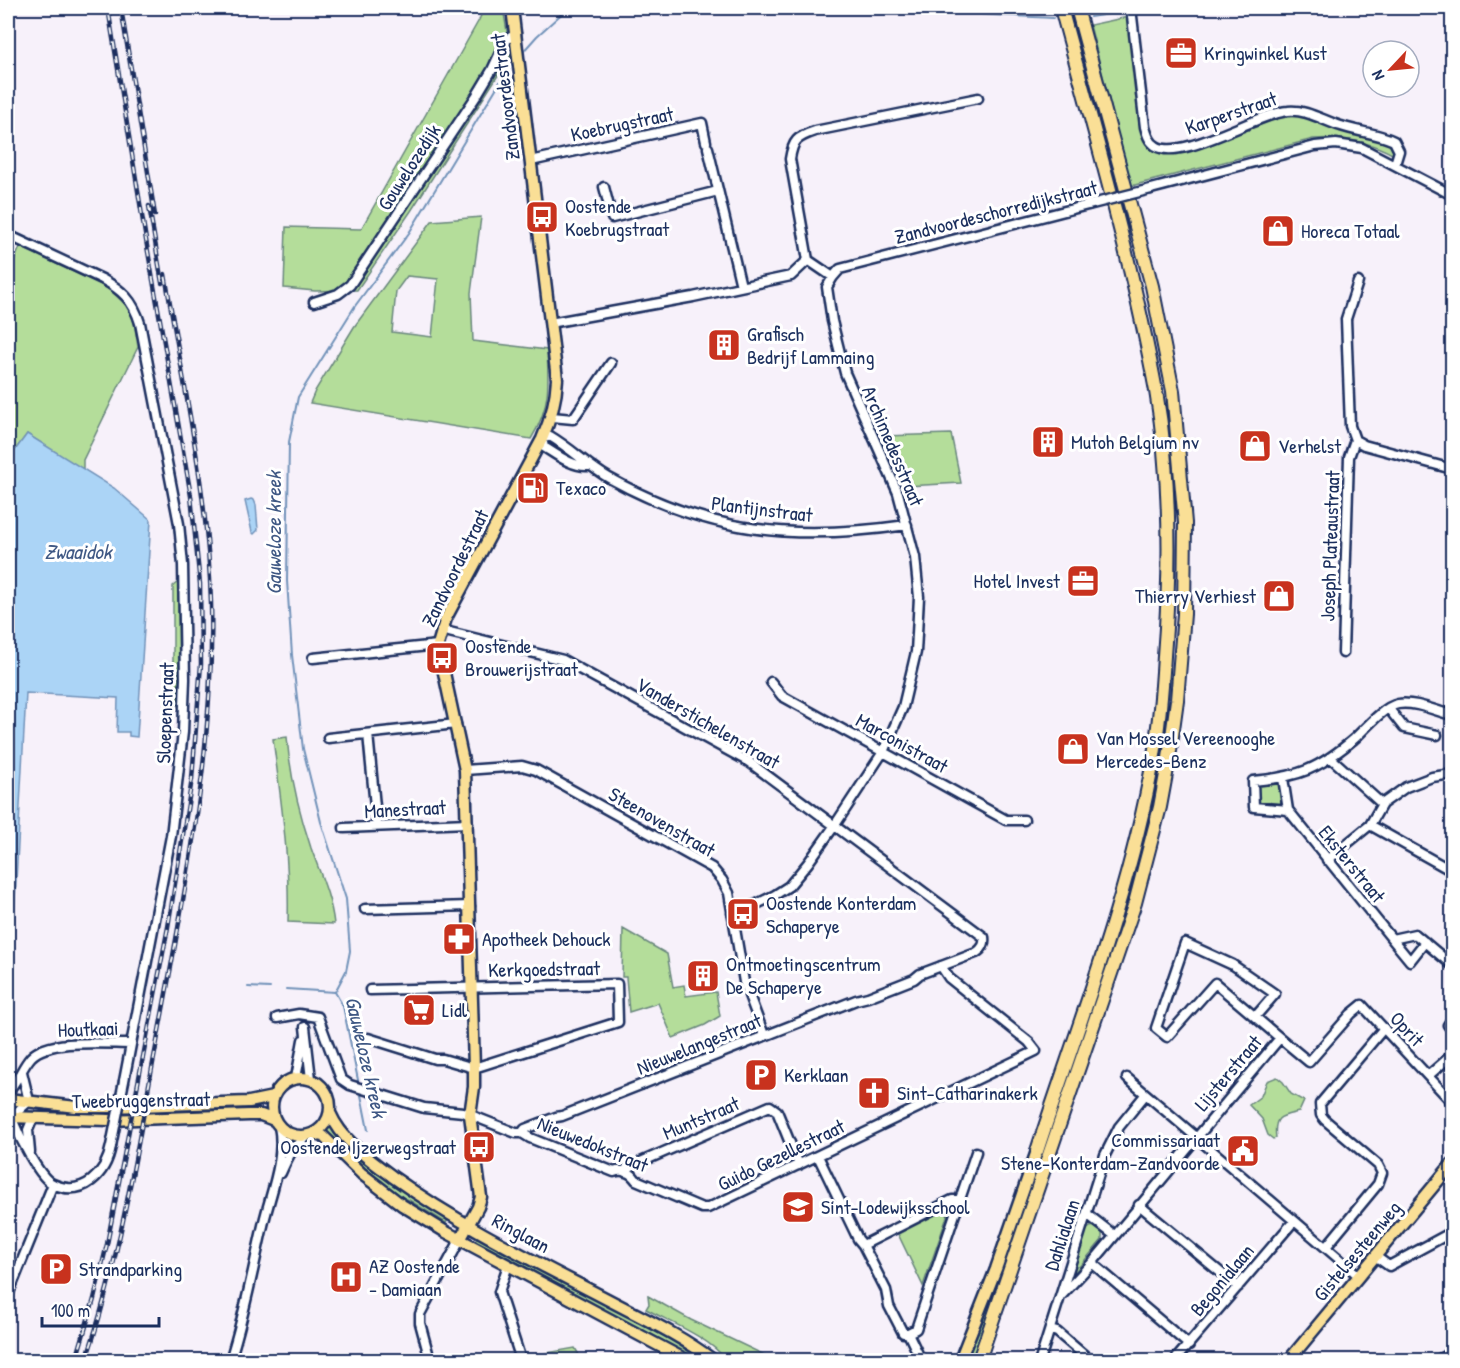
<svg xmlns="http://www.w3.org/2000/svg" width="1460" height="1368" font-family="'Patrick Hand',sans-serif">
<rect width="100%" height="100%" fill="#f7f1fa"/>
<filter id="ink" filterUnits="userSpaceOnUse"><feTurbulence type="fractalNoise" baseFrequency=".0167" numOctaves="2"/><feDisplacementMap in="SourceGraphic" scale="12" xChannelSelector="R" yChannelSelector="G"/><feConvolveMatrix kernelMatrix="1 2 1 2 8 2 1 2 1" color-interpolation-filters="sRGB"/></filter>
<g filter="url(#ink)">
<!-- green -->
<path fill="#b4dd9a" stroke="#68867c" stroke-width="1.5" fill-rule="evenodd" d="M484 8H503L511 55 411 211 357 290 315 291 284 288 286 227 361 229 479 20Z
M1128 17 1142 130 1147 143 1167 152 1270 118 1295 114 1341 130 1391 143 1396 150 1394 155C1370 141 1340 137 1313 139L1131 186 1090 25Z
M481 217 471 293 473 341 547 350C549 386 550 408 531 439L310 403 315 391 354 327 432 221ZM407 276 438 279 432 337 392 332 396 291Z
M20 247 108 288 129 308 134 322 138 347 83 460V470L27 434 13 453 8 450V276Z
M951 434 961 483 906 486 883 436Z
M178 582 179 705 173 704V586Z
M287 737C290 775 299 812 311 848 320 873 331 897 334 924L288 922C290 861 281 800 273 739Z
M1279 784 1281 803 1259 805 1257 786Z
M623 929 667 954 673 987 684 985 686 996 716 992 720 1016 705 1025 673 1038 658 1003 629 1012 626 977H622Z
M1277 1077 1283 1082 1291 1094 1304 1101 1299 1112C1282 1116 1273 1115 1276 1138L1273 1139 1268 1135 1262 1119 1249 1105 1261 1096 1267 1081Z
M330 1126C347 1158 416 1201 448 1220L446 1223 409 1200 393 1193 324 1134Z
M947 1209 949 1211 923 1286 898 1234Z
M1095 1226 1102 1233V1240L1073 1274 1084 1232 1090 1227Z
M479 1237 679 1343 705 1360H694L473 1241Z
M997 1288 973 1360H964L967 1354Z
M648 1296 691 1320 775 1360H726C710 1338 670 1322 646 1309L649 1304Z
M575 1348 582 1360H532L530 1356Z"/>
<!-- water -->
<path fill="#abd4f6" stroke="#7192b9" stroke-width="1.5" d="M27 434 114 488 151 520 137 737 129 736V732H117L118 698 26 693 8 1032V451L13 453Z
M251 499 254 500 256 505 258 530 254 534 252 532 245 501Z"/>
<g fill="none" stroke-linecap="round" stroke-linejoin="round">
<!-- stream -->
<path stroke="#7192b9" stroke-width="2" d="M905 8 993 15 1053 18
M1134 10 1149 8
M1090 17 1128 11
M521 54 537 36 568 8
M248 987 270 988
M286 989 335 992
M359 1085 343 1006 335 992 346 971 350 951 346 899 321 822 303 749 292 655 287 581 289 442 298 397 355 306 409 233 506 72 514 63
M360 1090 368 1130"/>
<!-- minor casing -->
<g stroke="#1b2f5e" stroke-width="13">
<path id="minor" d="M1131 8 1145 127C1147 134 1149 142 1156 146 1181 162 1258 113 1288 111 1306 109 1324 121 1341 126 1358 132 1378 133 1394 141L1399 151 1395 164
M708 148 741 286
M531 161 702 123 706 142
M604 187 612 218 718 191
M1151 189 1315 146 1336 144 1362 148 1452 195
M8 235 102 279C122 290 133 300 140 323L179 524 183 565 185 679 183 732 171 836 124 1081
M808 260 790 159C793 140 797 137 815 131L978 98
M808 260 833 277
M1358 282 1346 319 1350 426 1355 440 1364 445 1452 469
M314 302 338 294 350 285 477 95 492 70 506 40 516 34
M550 323 693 297 791 276 808 260
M552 417 573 419 611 363
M588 466C572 467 557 455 544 447L542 439 550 436C572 449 588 466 609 478 710 534 795 541 907 525
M441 630 563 660 749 762 984 937C985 944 983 948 976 953L920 974 914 979 868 997 856 1000 562 1116 556 1117 525 1129 522 1133
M1343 653 1349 457 1355 440
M313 658 438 645
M771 682 782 696 1006 820H1024
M1389 709 1404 728 1437 735
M368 734 377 827
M328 738 456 724
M1331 758 1382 804
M465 770 522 766 536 770 712 868 722 880 729 893 744 982 764 1035
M1283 778 1288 810 1254 807 1253 781C1299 777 1319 769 1354 739 1365 729 1383 707 1398 704 1414 701 1436 711 1452 715
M1288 810 1392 939 1415 934 1452 965
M1370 825 1452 871
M344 828 468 823
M1327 860 1370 825 1382 804 1406 787 1432 777 1452 774
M365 909 470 906
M732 913 757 904 775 895 789 886 808 863 835 825 883 752 903 707 916 652 919 597 915 557 898 493 845 373 832 321 827 287 833 277 840 269 1088 205
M1392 939 1410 961 1425 942
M1255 1017 1275 994 1233 965 1185 943 1156 1028 1167 1037 1215 983 1280 1038
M277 1018 299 1014 318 1017 341 1079 350 1085 424 1108 463 1112 516 1133H522L530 1138 614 1172C622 1169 631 1172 636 1180L702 1208H708L1036 1051 1029 1042 949 978 941 966
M1452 1019 1448 1025 1452 1030
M305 1027 311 1079
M368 1038 435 1059H443L474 1068 618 1022 617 984 370 990
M22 1072 29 1101 18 1111 13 1121C19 1136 39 1178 53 1184 83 1198 106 1174 111 1146
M1428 1076 1452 1055
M296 1078 303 1040
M1127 1078 1359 1276
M8 1091C18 1081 22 1067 31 1057 49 1038 106 1044 131 1044
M30 1152 28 1130 33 1118
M818 1156 858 1239 863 1245 886 1290 889 1306 903 1333H908L921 1360
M625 1172 627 1168 770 1106 777 1111 799 1165
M281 1173C289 1155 292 1147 308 1135
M1139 1205 1238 1287
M1087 1214 1114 1235
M863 1245 952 1200H959
M1326 1247 1378 1184 1382 1173 1378 1165 1325 1120 1321 1115 1320 1104 1384 1028
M1375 1256 1389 1266 1452 1232
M1092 1263 1189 1345
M508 1265 499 1292 521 1360
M8 1295 53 1184
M1060 1297 1092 1263 1280 1038 1309 1062 1351 1014 1362 1005 1452 1102
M1050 1330 1057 1332 1090 1360
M908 1333 916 1329 976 1152
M230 1360C244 1317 252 1274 262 1230 269 1196 286 1161 279 1126
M430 1360 420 1323V1314L460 1240
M1040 1360 1105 1155 1119 1127 1145 1095
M1175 1360 1294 1221
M1438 1360 1452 1352"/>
</g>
<!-- major casing -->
<g stroke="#1b2f5e" stroke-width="15">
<path id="major" d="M272 1107a29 29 0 1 1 58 0a29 29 0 1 1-58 0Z
M8 1099 76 1107H111L249 1102 273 1097
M330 1113C342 1141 369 1159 393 1177 460 1225 534 1261 607 1299 643 1318 680 1335 713 1360
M8 1117 109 1120 249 1115H261L274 1120
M313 1134 323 1136 362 1174 402 1205 446 1232 686 1360
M460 1240 478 1207 481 1197 470 1115 474 1087V1068L465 770 438 645 446 618 542 439C551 419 556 402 557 379L512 8
M960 1360 996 1269 1037 1151
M1289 1360 1452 1164"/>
</g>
<!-- highway casing -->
<g stroke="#1b2f5e" stroke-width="16">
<path id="highway" d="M1037 1151C1079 1022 1129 895 1153 761 1159 726 1162 691 1164 656 1171 568 1171 477 1156 391 1132 262 1095 134 1061 8
M979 1360 1135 903 1160 807 1169 758 1177 700 1184 614 1185 523 1173 391 1152 286 1077 8"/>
</g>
<!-- minor -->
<use href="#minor" stroke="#fff" stroke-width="8"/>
<!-- major -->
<use href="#major" stroke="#fadf96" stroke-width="10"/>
<!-- highway -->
<use href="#highway" stroke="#fadf96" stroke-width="12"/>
<!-- rail casing -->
<g stroke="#1b2f5e" stroke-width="4.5">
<path id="rail" d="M121 8 155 215
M149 206 162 283
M76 1360 94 1299 107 1244 168 927 192 779 201 664 200 584 191 496 147 246 108 8
M86 1360C120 1259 136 1152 156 1047 183 900 215 754 211 603 208 492 183 383 165 274"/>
</g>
<!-- rail -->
<use href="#rail" stroke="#fff" stroke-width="2" stroke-dasharray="7" stroke-linecap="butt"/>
<!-- minor-bridge casing -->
<g stroke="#1b2f5e" stroke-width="13" stroke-linecap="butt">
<path id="minor-bridge" d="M1088 205 1151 189
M111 1146 124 1081"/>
</g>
<!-- minor-bridge -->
<use href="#minor-bridge" stroke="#fff" stroke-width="8"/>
</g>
</g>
<!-- icons -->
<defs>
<g id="office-square" transform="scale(1.725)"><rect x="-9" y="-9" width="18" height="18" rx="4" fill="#c8321e" stroke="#fff"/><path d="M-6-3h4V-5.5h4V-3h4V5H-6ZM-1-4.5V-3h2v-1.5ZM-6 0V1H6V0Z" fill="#fff"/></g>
<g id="bus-square" transform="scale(1.725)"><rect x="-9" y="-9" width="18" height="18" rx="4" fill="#c8321e" stroke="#fff"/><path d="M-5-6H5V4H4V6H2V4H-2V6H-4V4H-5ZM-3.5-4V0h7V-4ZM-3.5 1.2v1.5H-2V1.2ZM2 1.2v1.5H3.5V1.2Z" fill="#fff"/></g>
<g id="shop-square" transform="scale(1.725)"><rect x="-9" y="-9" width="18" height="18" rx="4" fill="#c8321e" stroke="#fff"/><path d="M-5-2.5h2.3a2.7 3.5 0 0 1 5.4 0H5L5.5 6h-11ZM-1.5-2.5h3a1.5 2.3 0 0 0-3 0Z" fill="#fff"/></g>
<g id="building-square" transform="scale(1.725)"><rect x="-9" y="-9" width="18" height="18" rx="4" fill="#c8321e" stroke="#fff"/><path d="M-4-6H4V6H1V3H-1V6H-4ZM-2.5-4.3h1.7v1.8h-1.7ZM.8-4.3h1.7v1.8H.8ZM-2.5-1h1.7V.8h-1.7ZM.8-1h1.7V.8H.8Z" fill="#fff"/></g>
<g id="fuel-square" transform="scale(1.725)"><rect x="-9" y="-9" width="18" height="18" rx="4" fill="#c8321e" stroke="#fff"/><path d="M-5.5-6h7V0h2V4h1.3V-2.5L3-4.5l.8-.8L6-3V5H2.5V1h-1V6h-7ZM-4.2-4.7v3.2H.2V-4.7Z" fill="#fff"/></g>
<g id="pharmacy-square" transform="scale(1.725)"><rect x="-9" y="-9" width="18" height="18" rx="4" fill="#c8321e" stroke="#fff"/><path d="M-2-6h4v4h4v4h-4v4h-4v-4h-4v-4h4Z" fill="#fff"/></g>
<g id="supermarket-square" transform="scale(1.725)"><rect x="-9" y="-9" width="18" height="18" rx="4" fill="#c8321e" stroke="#fff"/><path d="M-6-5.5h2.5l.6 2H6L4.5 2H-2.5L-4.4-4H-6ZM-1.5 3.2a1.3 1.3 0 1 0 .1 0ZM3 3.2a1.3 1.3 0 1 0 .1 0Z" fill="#fff"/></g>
<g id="parking-square" transform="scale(1.725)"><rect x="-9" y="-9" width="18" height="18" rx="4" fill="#c8321e" stroke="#fff"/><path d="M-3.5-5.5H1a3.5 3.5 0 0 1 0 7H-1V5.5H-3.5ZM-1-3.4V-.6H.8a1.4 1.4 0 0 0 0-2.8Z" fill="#fff"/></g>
<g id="church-square" transform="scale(1.725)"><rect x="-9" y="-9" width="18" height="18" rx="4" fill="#c8321e" stroke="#fff"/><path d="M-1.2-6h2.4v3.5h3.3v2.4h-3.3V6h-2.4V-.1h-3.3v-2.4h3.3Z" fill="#fff"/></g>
<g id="civic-square" transform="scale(1.725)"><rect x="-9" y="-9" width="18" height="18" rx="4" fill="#c8321e" stroke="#fff"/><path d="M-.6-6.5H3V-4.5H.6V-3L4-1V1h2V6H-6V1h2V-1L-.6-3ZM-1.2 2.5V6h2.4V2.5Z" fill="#fff"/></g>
<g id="school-square" transform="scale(1.725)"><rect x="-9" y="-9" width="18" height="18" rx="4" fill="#c8321e" stroke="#fff"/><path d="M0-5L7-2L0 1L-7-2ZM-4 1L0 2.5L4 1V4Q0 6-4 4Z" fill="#fff"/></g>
<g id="hospital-square" transform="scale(1.725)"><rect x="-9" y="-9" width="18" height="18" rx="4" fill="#c8321e" stroke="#fff"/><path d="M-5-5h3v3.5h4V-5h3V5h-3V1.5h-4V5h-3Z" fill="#fff"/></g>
</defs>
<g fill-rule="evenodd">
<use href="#office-square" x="1181" y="53"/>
<use href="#bus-square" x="542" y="217"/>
<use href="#shop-square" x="1278" y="231"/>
<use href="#building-square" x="724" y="345"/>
<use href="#building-square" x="1048" y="442"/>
<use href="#shop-square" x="1255" y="446"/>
<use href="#fuel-square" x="533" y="488"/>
<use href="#office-square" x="1083" y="581"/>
<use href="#shop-square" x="1279" y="596"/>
<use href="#bus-square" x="442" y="658"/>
<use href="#shop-square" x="1073" y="749"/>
<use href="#bus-square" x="743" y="914"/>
<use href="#pharmacy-square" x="459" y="939"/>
<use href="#building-square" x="703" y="976"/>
<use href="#supermarket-square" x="419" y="1010"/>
<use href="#parking-square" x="761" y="1075"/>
<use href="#church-square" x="874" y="1093"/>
<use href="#bus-square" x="479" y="1147"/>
<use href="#civic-square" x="1243" y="1151"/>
<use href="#school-square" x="798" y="1207"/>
<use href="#parking-square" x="56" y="1269"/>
<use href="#hospital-square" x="346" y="1277"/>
</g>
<g text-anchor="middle" stroke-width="6" stroke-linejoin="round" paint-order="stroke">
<!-- poi labels -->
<g font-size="20" fill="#1b2f5e" stroke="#fff" text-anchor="start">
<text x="1204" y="60">Kringwinkel Kust</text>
<text x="565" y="213">Oostende<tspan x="565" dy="23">Koebrugstraat</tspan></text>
<text x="1301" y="238">Horeca Totaal</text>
<text x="747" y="341">Grafisch<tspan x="747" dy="23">Bedrijf Lammaing</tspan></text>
<text x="1071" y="449">Mutoh Belgium nv</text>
<text x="1278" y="453">Verhelst</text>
<text x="556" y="495">Texaco</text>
<text x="1060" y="588" text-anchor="end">Hotel Invest</text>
<text x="1256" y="603" text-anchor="end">Thierry Verhiest</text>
<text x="465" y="653">Oostende<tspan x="465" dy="23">Brouwerijstraat</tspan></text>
<text x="1096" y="745">Van Mossel Vereenooghe<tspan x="1096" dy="23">Mercedes-Benz</tspan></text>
<text x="766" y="910">Oostende Konterdam<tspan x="766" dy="23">Schaperye</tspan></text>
<text x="482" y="946">Apotheek Dehouck</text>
<text x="726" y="971">Ontmoetingscentrum<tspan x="726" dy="23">De Schaperye</tspan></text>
<text x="442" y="1017">Lidl</text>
<text x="784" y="1082">Kerklaan</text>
<text x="897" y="1100">Sint-Catharinakerk</text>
<text x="1220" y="1147" text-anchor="end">Commissariaat<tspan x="1220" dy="23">Stene-Konterdam-Zandvoorde</tspan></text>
<text x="456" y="1154" text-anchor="end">Oostende Ijzerwegstraat</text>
<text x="821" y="1214">Sint-Lodewijksschool</text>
<text x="369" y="1273">AZ Oostende<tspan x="369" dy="23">- Damiaan</tspan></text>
<text x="79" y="1276">Strandparking</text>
</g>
<!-- street labels -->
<g font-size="20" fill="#1b2f5e" stroke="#fff">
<text transform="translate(505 97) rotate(-97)" y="7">Zandvoordestraat</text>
<text transform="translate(1231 113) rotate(-19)" y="7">Karperstraat</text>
<text transform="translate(622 124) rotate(-12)" y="7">Koebrugstraat</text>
<text transform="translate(409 167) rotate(-57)" y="7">Gouwelozedijk</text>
<text transform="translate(996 212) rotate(-14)" y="7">Zandvoordeschorredijkstraat</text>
<text transform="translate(893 446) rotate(67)" y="7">Archimedesstraat</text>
<text transform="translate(762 509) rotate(7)" y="7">Plantijnstraat</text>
<text transform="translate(1330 546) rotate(-88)" y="7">Joseph Plateaustraat</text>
<text transform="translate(455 568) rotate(-64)" y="7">Zandvoordestraat</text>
<text transform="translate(165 713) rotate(-88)" y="7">Sloepenstraat</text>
<text transform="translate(708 723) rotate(30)" y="7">Vanderstichelenstraat</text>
<text transform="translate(902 743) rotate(29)" y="7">Marconistraat</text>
<text transform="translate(405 809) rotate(-3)" y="7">Manestraat</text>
<text transform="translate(662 822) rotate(30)" y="7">Steenovenstraat</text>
<text transform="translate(1352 864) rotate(51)" y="7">Eksterstraat</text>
<text transform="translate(544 969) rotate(-1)" y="7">Kerkgoedstraat</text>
<text transform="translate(88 1029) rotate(-2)" y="7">Houtkaai</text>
<text transform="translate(1407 1029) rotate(47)" y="7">Oprit</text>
<text transform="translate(699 1044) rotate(-22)" y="7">Nieuwelangestraat</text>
<text transform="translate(1228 1073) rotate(-50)" y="7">Lijsterstraat</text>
<text transform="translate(141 1100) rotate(-1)" y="7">Tweebruggenstraat</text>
<text transform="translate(701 1118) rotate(-23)" y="7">Muntstraat</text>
<text transform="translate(593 1144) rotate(22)" y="7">Nieuwedokstraat</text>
<text transform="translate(781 1155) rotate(-26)" y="7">Guido Gezellestraat</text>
<text transform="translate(521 1233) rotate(28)" y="7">Ringlaan</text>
<text transform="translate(1062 1235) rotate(-72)" y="7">Dahlialaan</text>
<text transform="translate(1357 1251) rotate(-50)" y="7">Gistelsesteenweg</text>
<text transform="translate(1222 1280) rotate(-50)" y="7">Begonialaan</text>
</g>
<!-- water labels -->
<g font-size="21" font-style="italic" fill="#3f5884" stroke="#fff">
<text transform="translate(274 533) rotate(-90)" y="7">Gauweloze kreek</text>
<text x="78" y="559">Zwaaidok</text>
<text transform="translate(366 1057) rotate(77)" y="7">Gauweloze kreek</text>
</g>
</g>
<!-- margin -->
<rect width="1460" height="1368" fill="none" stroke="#fff" stroke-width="30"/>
<rect x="15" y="15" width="1430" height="1338" fill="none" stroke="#1b2f5e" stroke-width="2" filter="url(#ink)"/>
<!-- north arrow -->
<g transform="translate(1391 69) rotate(244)"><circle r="28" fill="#ffffff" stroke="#a4acbf" stroke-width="1.5"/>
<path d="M0-4.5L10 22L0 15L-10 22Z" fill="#c8321e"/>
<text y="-9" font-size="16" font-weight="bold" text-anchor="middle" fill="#1b2f5e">N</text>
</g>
<!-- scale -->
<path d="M42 1317v9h117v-9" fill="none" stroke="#1b2f5e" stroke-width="3"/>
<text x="51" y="1317" font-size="18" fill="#1b2f5e" stroke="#ffffff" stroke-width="4.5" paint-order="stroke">100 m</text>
</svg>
